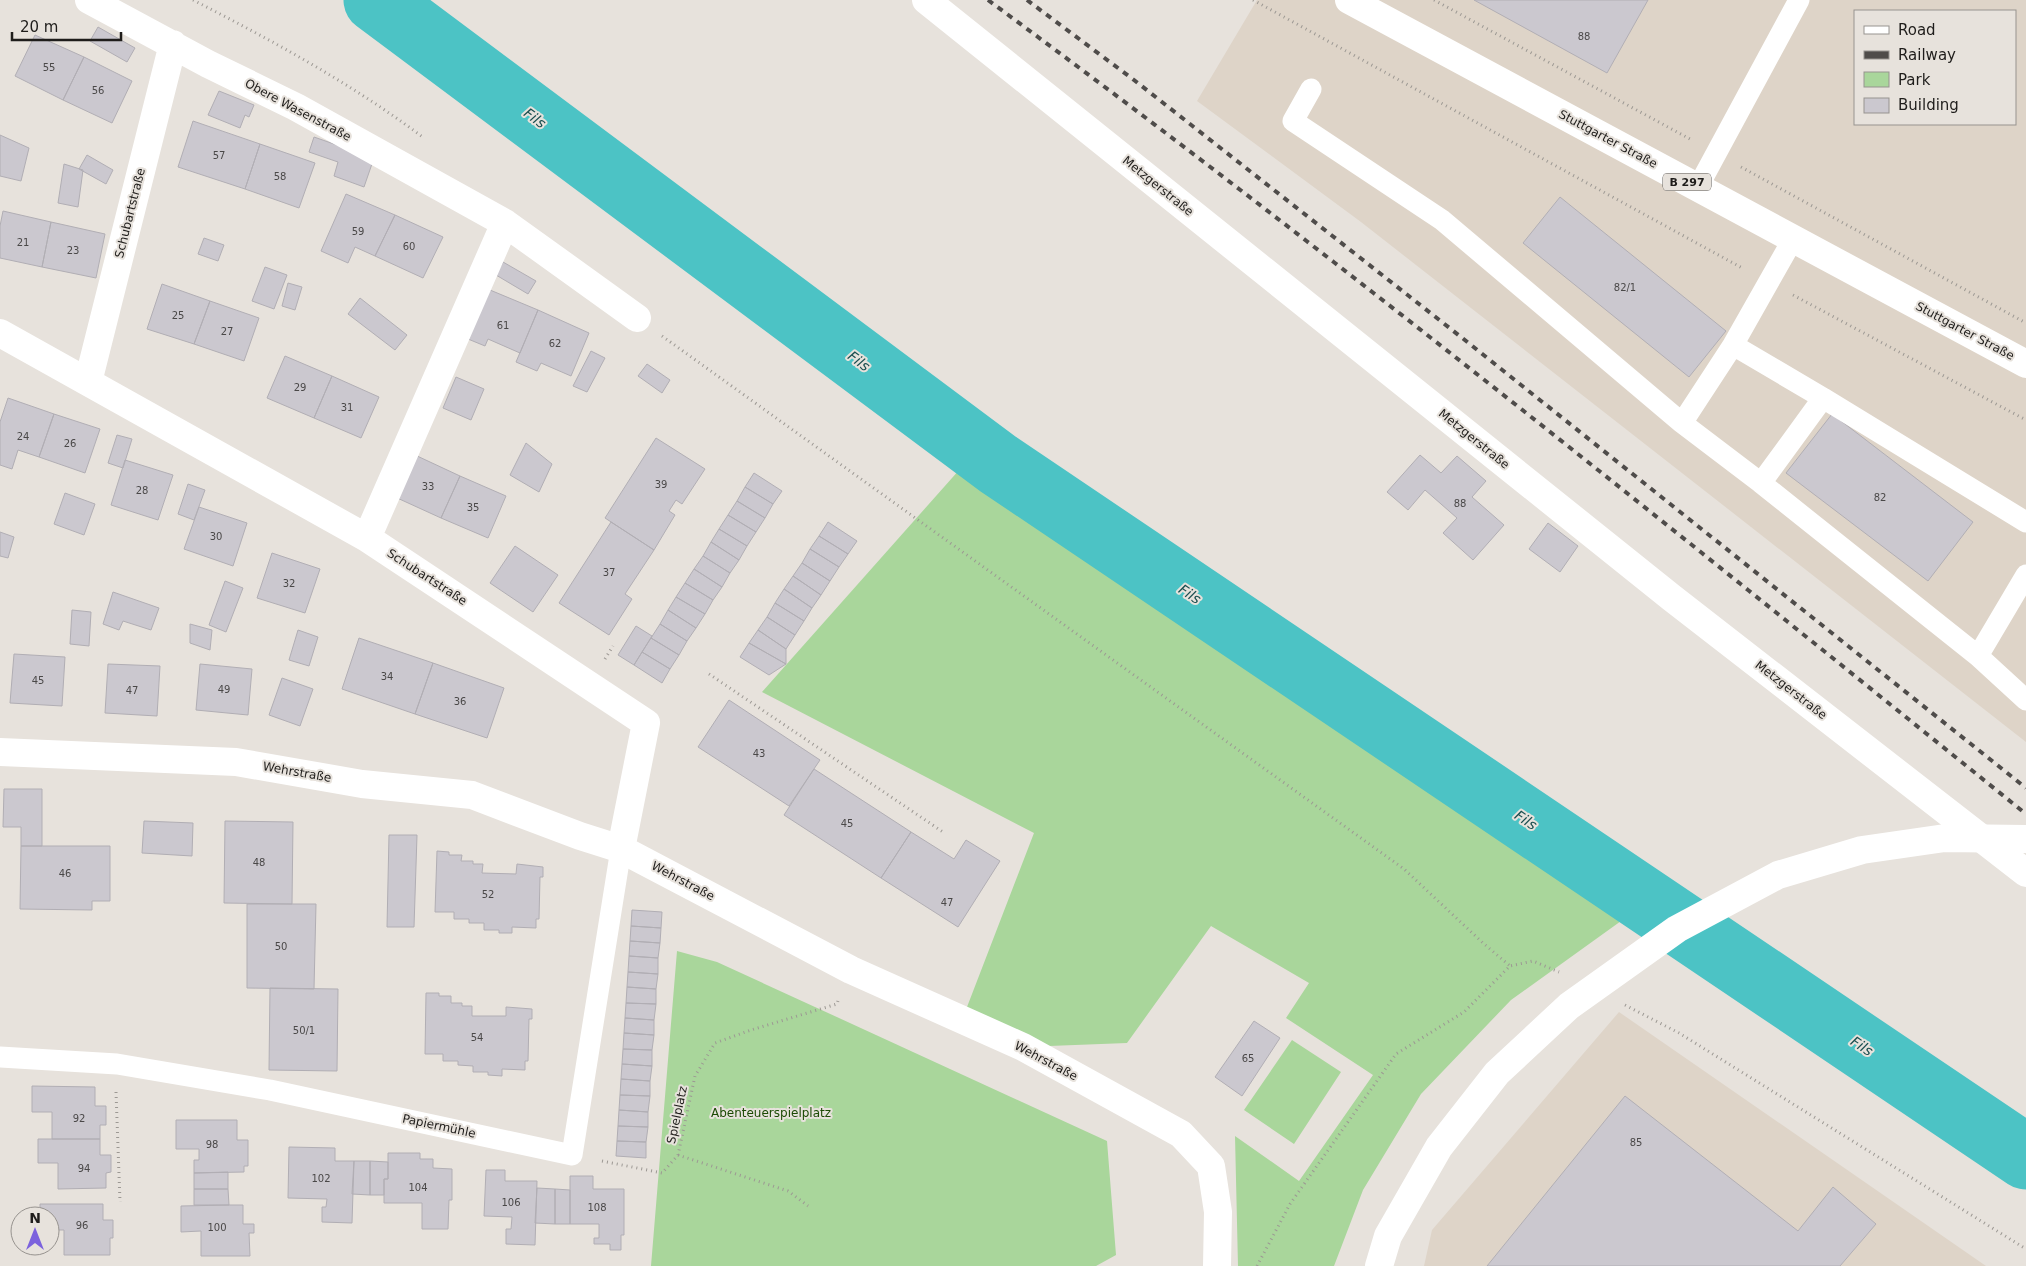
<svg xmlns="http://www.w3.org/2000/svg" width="2026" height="1266" font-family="'DejaVu Sans',sans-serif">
<rect width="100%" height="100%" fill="#e7e2dc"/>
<!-- built -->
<path fill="#ded4c8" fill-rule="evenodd" d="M1257 0H2026V742L1361 222 1197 101ZM1855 11H2015V124H1855Z
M1619 1012 1986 1266H1424L1432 1230Z"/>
<!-- green -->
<path fill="#a9d69b" d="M960 469 1628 916 1511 1000 1421 1094 1363 1190 1334 1266H1238L1235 1136 1299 1181 1373 1075 1286 1018 1309 983 1211 926 1127 1043 1023 1047 962 1020 1034 833 762 692Z
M677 951 717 962 1107 1141 1116 1255 1096 1266H651Z
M1292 1040 1341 1072 1294 1144 1244 1110Z"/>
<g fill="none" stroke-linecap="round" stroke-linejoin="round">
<!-- river -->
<path stroke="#4cc3c5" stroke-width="65" d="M376 0 998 464 2026 1157"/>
</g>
<!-- building -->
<path fill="#cbc8cf" stroke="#b1aeb4" d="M1474 0H1648L1607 73Z
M98 27 135 48 127 62 90 41Z
M35 35 84 57 63 100 15 76Z
M84 57 132 81 112 123 63 100Z
M219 91 254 105 249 117 245 115 240 128 208 115Z
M193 121 260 144 245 189 178 167Z
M0 135 29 148 21 181 0 176Z
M314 137 374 158 364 187 334 176 338 162 309 152Z
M260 144 315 163 299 208 245 189Z
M87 155 113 170 106 184 79 169Z
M64 164 83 170 78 207 58 203Z
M346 194 395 215 375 256 355 247 348 263 321 251Z
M1560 197 1726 331 1689 377 1523 243Z
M3 211 51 222 42 267 0 258V226Z
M395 215 443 237 423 278 375 256Z
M51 222 105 234 96 278 42 267Z
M204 238 224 245 218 261 198 254Z
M503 262 536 281 528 294 496 275Z
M265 267 287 275 274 309 252 301Z
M288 283 302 287 295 310 282 306Z
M162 284 210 301 194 344 147 329Z
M490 290 538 310 520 353 488 339 485 346 468 339Z
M360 298 407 335 395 350 348 314Z
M210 301 259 318 244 361 194 344Z
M538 310 589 333 571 376 541 363 537 371 516 362Z
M591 351 605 358 587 392 573 386Z
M285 356 332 376 314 418 267 398Z
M647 364 670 380 662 393 638 376Z
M332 376 379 397 361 438 314 418Z
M456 377 484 389 471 420 443 408Z
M8 398 54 414 39 457 18 450 12 469 0 465V422Z
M54 414 100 429 85 473 39 457Z
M1832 414 1973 522 1928 581 1786 473Z
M117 435 132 439 123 468 108 463Z
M656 438 705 469 682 504 676 500 669 511 675 515 654 550 605 518Z
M526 443 552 464 539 492 510 475Z
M415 455 460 476 441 518 395 497Z
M1420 455 1441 473 1457 456 1486 481 1472 497 1504 525 1473 560 1443 533 1457 518 1425 490 1408 510 1387 492Z
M125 460 173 475 158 520 111 505Z
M754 473 782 491 773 504 745 487Z
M460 476 506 496 488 538 441 518Z
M188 484 205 490 194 520 178 514Z
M745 487 773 504 765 518 737 501Z
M65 493 95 504 84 535 54 524Z
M737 501 765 518 756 532 728 515Z
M199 507 247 523 233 566 184 549Z
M728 515 756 532 747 546 719 529Z
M611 522 654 550 625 594 632 599 609 635 559 603Z
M828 522 857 541 848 554 819 536Z
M1548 523 1578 546 1560 572 1529 549Z
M719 529 747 546 739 560 711 542Z
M0 532 14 537 8 558 0 556Z
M819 536 848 554 839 567 810 549Z
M711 542 739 560 730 573 703 556Z
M515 546 558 575 533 612 490 583Z
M810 549 839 567 830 581 802 563Z
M272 553 320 569 305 613 257 598Z
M703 556 730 573 722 587 694 569Z
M802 563 830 581 821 595 793 576Z
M694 569 722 587 713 600 685 583Z
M793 576 821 595 812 608 784 589Z
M225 581 243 588 226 632 209 625Z
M685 583 713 600 705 614 676 597Z
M784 589 812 608 804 621 775 603Z
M113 592 159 608 151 630 123 621 119 630 103 624Z
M676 597 705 614 696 628 668 610Z
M775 603 804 621 795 635 767 617Z
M72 610 91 612 89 646 70 644Z
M668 610 696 628 687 641 660 624Z
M767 617 795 635 786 649 758 630Z
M190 624 212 630 210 650 190 643Z
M660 624 687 641 679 655 651 638Z
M636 626 652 636 634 665 618 655Z
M298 630 318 637 309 666 289 660Z
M758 630 786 649V664L749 643Z
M359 638 433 663 415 714 342 689Z
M651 638 679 655 670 669 642 652Z
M749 643 786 664 769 675 740 657Z
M642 652 670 669 662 683 634 665Z
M14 654 65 657 62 706 10 703Z
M433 663 504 688 487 738 415 714Z
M108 664 160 666 157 716 105 713Z
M200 664 252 669 248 715 196 710Z
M282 678 313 689 300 726 269 715Z
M729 700 820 760 789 806 698 747Z
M814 769 911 832 881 878 784 815Z
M4 789H42V846H21V827H3Z
M144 821 193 823 192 856 142 853Z
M225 821 293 822 292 904 224 903Z
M911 832 954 859 966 840 1000 861 958 927 881 878Z
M389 835H417L414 927H387Z
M21 846H110V901H92V910L20 909Z
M437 851 449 852V855H462L461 861H473V864H483L482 873 516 874 517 864 543 867V877H540L539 919H536V928L512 927V933H499V930H484V923H469V919H454V912H435Z
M247 904H316L314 989 247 988Z
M632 910 662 912 661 928 631 926Z
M631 926 661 928 660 943 630 941Z
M630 941 660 943 658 958 629 956Z
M629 956 658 958V974L628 972Z
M628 972 658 974 656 989 627 987Z
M627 987 656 989V1004L626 1003Z
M270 988 338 989 337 1071 269 1070Z
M426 993H439V996H451V1003H462V1006H472V1016H506V1007L532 1009V1019H529L528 1061H525V1070L502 1069V1076L488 1075V1072H473V1066L458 1065V1061H443V1054H425Z
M626 1003 656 1004 654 1020 625 1018Z
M625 1018 654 1020V1035L624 1033Z
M1254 1021 1280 1038 1242 1096 1215 1077Z
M624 1033 654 1035 652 1050 623 1049Z
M623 1049 652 1050V1066L622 1064Z
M622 1064 652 1066 650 1081 621 1079Z
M621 1079 650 1081V1096L620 1095Z
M32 1086 95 1087V1106H106V1125H100V1139H52V1112H32Z
M620 1095 650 1096 648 1112 619 1110Z
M1625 1096 1798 1231 1833 1187 1876 1224 1840 1266H1487Z
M619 1110 648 1112V1127L618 1126Z
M176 1120H237V1140H248V1166H244V1172L194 1173V1160H199V1149H176Z
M618 1126 648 1127 646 1142 617 1141Z
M38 1139H100V1155H111V1172L106 1173V1188L58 1189V1163H38Z
M617 1141 646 1142V1158L616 1156Z
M289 1147 335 1148V1161H354L352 1223 322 1222V1207H326L327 1199 288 1198Z
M388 1153H420V1159H433V1168L452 1169V1200H449L448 1229H422V1203H384V1179H388Z
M354 1161H370V1195L352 1194Z
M370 1161 388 1162V1179H384V1195H370Z
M486 1170H505V1181H537L535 1245 506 1244V1229H511L512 1217 484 1216Z
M228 1172V1189H194V1173Z
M570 1176H593V1189H624V1235H621V1250H610V1244H594V1238H599V1224H570Z
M537 1188 555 1189V1224L535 1223Z
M194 1189H228L229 1205H194Z
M555 1189 570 1190V1224H555Z
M40 1204H103V1220H113V1238H110V1255H64V1230H50V1216H40Z
M229 1205H243V1224H254V1233H249L250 1256H201V1231L181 1232V1206Z"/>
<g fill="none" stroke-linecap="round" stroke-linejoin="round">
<!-- path -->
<path stroke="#9c9893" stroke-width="3" stroke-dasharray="1 4" stroke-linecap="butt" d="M193 0C273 41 352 84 424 138
M1253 0 1744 269
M1434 0 1690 139
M1741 167 2026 323
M1793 295 2026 420
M662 336 1404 869 1483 943 1510 966
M605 659 613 646
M709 674 943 832
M1625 1005 1679 1033 2026 1249
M116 1092 120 1202
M678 1155 788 1191 808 1206
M602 1161 662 1173 678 1155 695 1076 715 1043 751 1030 837 1004 838 1001
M1257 1266 1290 1204 1396 1054 1464 1012 1510 966 1533 961 1559 972"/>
<!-- lane -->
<path stroke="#fff" stroke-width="21" d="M1311 89 1293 121 1442 220 1682 423 1733 345 1793 239
M1698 187 1799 0
M1733 345 1823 398
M1682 423 1761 483
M2026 522 1823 398 1761 483 1978 656 2026 700
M1978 656 2026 575
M0 1057 117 1064 270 1090 572 1155 621 849"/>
<!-- street -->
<path stroke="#fff" stroke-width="28" d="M89 0 208 64 296 107 505 223 637 318
M926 0 1672 598 2026 873
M0 333 367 538 646 723 621 849
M88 382 173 44
M367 538 505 223
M0 752 236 762 362 784 472 795 580 836 621 849 851 970 1023 1047 1181 1134 1211 1166 1218 1212 1217 1266"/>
<!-- secondary -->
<path stroke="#fff" stroke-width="28" d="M1379 1266 1388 1236 1439 1147 1497 1073 1569 1006 1677 929 1778 875 1862 850 1945 838 2026 839"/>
<!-- primary -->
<path stroke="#fff" stroke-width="28" d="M1349 0 2026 364"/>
<!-- rail -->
<path stroke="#4f4c4a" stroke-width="4" stroke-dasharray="6 6" stroke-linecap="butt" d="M988 0C1342 261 1684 538 2026 814
M1027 0 1134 80 1461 337 2026 788"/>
</g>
<g text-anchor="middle" stroke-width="4" stroke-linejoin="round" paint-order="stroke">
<!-- number labels -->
<g font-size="10" fill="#4a4848">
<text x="1584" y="40">88</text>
<text x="49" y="71">55</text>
<text x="98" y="94">56</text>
<text x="219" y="159">57</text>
<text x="280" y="180">58</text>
<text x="358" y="235">59</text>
<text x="23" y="246">21</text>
<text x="409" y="250">60</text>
<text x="73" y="254">23</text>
<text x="1625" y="291">82/1</text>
<text x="178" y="319">25</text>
<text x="503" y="329">61</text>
<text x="227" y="335">27</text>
<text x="555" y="347">62</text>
<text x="300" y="391">29</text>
<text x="347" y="411">31</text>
<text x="23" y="440">24</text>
<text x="70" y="447">26</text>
<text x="661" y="488">39</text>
<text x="428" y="490">33</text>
<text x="142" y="494">28</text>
<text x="1880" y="501">82</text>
<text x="1460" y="507">88</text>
<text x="473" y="511">35</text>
<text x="216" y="540">30</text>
<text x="609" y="576">37</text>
<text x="289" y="587">32</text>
<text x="387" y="680">34</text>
<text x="38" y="684">45</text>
<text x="224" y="693">49</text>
<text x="132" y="694">47</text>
<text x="460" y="705">36</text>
<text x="759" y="757">43</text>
<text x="847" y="827">45</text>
<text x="259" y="866">48</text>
<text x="65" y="877">46</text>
<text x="488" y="898">52</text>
<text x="947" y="906">47</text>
<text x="281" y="950">50</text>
<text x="304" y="1034">50/1</text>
<text x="477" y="1041">54</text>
<text x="1248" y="1062">65</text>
<text x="79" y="1122">92</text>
<text x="1636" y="1146">85</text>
<text x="212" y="1148">98</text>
<text x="84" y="1172">94</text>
<text x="321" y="1182">102</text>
<text x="418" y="1191">104</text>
<text x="511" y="1206">106</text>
<text x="597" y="1211">108</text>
<text x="82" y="1229">96</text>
<text x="217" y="1231">100</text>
</g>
<!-- shield labels -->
<rect fill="#e7e2dc" stroke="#5b5855" stroke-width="1" x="1663" y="173.5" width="48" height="17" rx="4"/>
<g font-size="11" font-weight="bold" fill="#1f1d1b">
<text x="1687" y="186">B 297</text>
</g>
<!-- street labels -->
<g font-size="12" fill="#1f1d1b" stroke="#e7e2dc">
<text transform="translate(298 110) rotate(28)" y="4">Obere Wasenstraße</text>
<text transform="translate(1608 139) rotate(28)" y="4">Stuttgarter Straße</text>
<text transform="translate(1158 186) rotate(39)" y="4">Metzgerstraße</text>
<text transform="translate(130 213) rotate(-76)" y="4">Schubartstraße</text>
<text transform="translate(1965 331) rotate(28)" y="4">Stuttgarter Straße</text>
<text transform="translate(1474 439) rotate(39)" y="4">Metzgerstraße</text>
<text transform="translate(427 577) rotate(33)" y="4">Schubartstraße</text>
<text transform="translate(1791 690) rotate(38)" y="4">Metzgerstraße</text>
<text transform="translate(297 772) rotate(10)" y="4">Wehrstraße</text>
<text transform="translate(683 881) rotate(28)" y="4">Wehrstraße</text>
<text transform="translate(1046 1061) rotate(28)" y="4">Wehrstraße</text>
<text transform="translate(677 1115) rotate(-78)" y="4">Spielplatz</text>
<text transform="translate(439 1126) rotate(12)" y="4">Papiermühle</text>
</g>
<!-- park labels -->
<g font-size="12" fill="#1c4a04" stroke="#e7e2dc">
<text x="771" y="1117">Abenteuerspielplatz</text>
</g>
<!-- water labels -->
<g font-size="14" font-style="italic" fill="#1a4e4f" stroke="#e7e2dc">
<text transform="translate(535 118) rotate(37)" y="5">Fils</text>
<text transform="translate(859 361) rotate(37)" y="5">Fils</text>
<text transform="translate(1190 594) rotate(34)" y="5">Fils</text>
<text transform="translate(1526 820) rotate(34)" y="5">Fils</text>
<text transform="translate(1862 1046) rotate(34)" y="5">Fils</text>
</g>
</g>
<!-- legend -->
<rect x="1854" y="10" width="162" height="115" fill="#e7e2dc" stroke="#97938f"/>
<rect x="1864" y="26" width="25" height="8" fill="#ffffff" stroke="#97938f"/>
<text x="1898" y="35" font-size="15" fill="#1f1d1b">Road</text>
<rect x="1864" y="51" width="25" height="8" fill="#4f4c4a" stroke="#97938f"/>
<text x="1898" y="60" font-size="15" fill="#1f1d1b">Railway</text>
<rect x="1864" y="72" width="25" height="15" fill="#a9d69b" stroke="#97938f"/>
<text x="1898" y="85" font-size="15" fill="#1f1d1b">Park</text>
<rect x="1864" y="98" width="25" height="15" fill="#cbc8cf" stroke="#97938f"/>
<text x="1898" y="110" font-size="15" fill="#1f1d1b">Building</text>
<!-- north arrow -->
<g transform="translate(35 1231)"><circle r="24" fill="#e7e2dc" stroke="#97938f"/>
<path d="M0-4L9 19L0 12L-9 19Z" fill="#7c62dd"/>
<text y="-8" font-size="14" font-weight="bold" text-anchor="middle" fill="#1f1d1b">N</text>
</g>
<!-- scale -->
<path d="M12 32v8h109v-8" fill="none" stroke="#1f1d1b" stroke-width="2.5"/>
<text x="20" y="32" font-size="15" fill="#1f1d1b" stroke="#e7e2dc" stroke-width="4" paint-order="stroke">20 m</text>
</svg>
